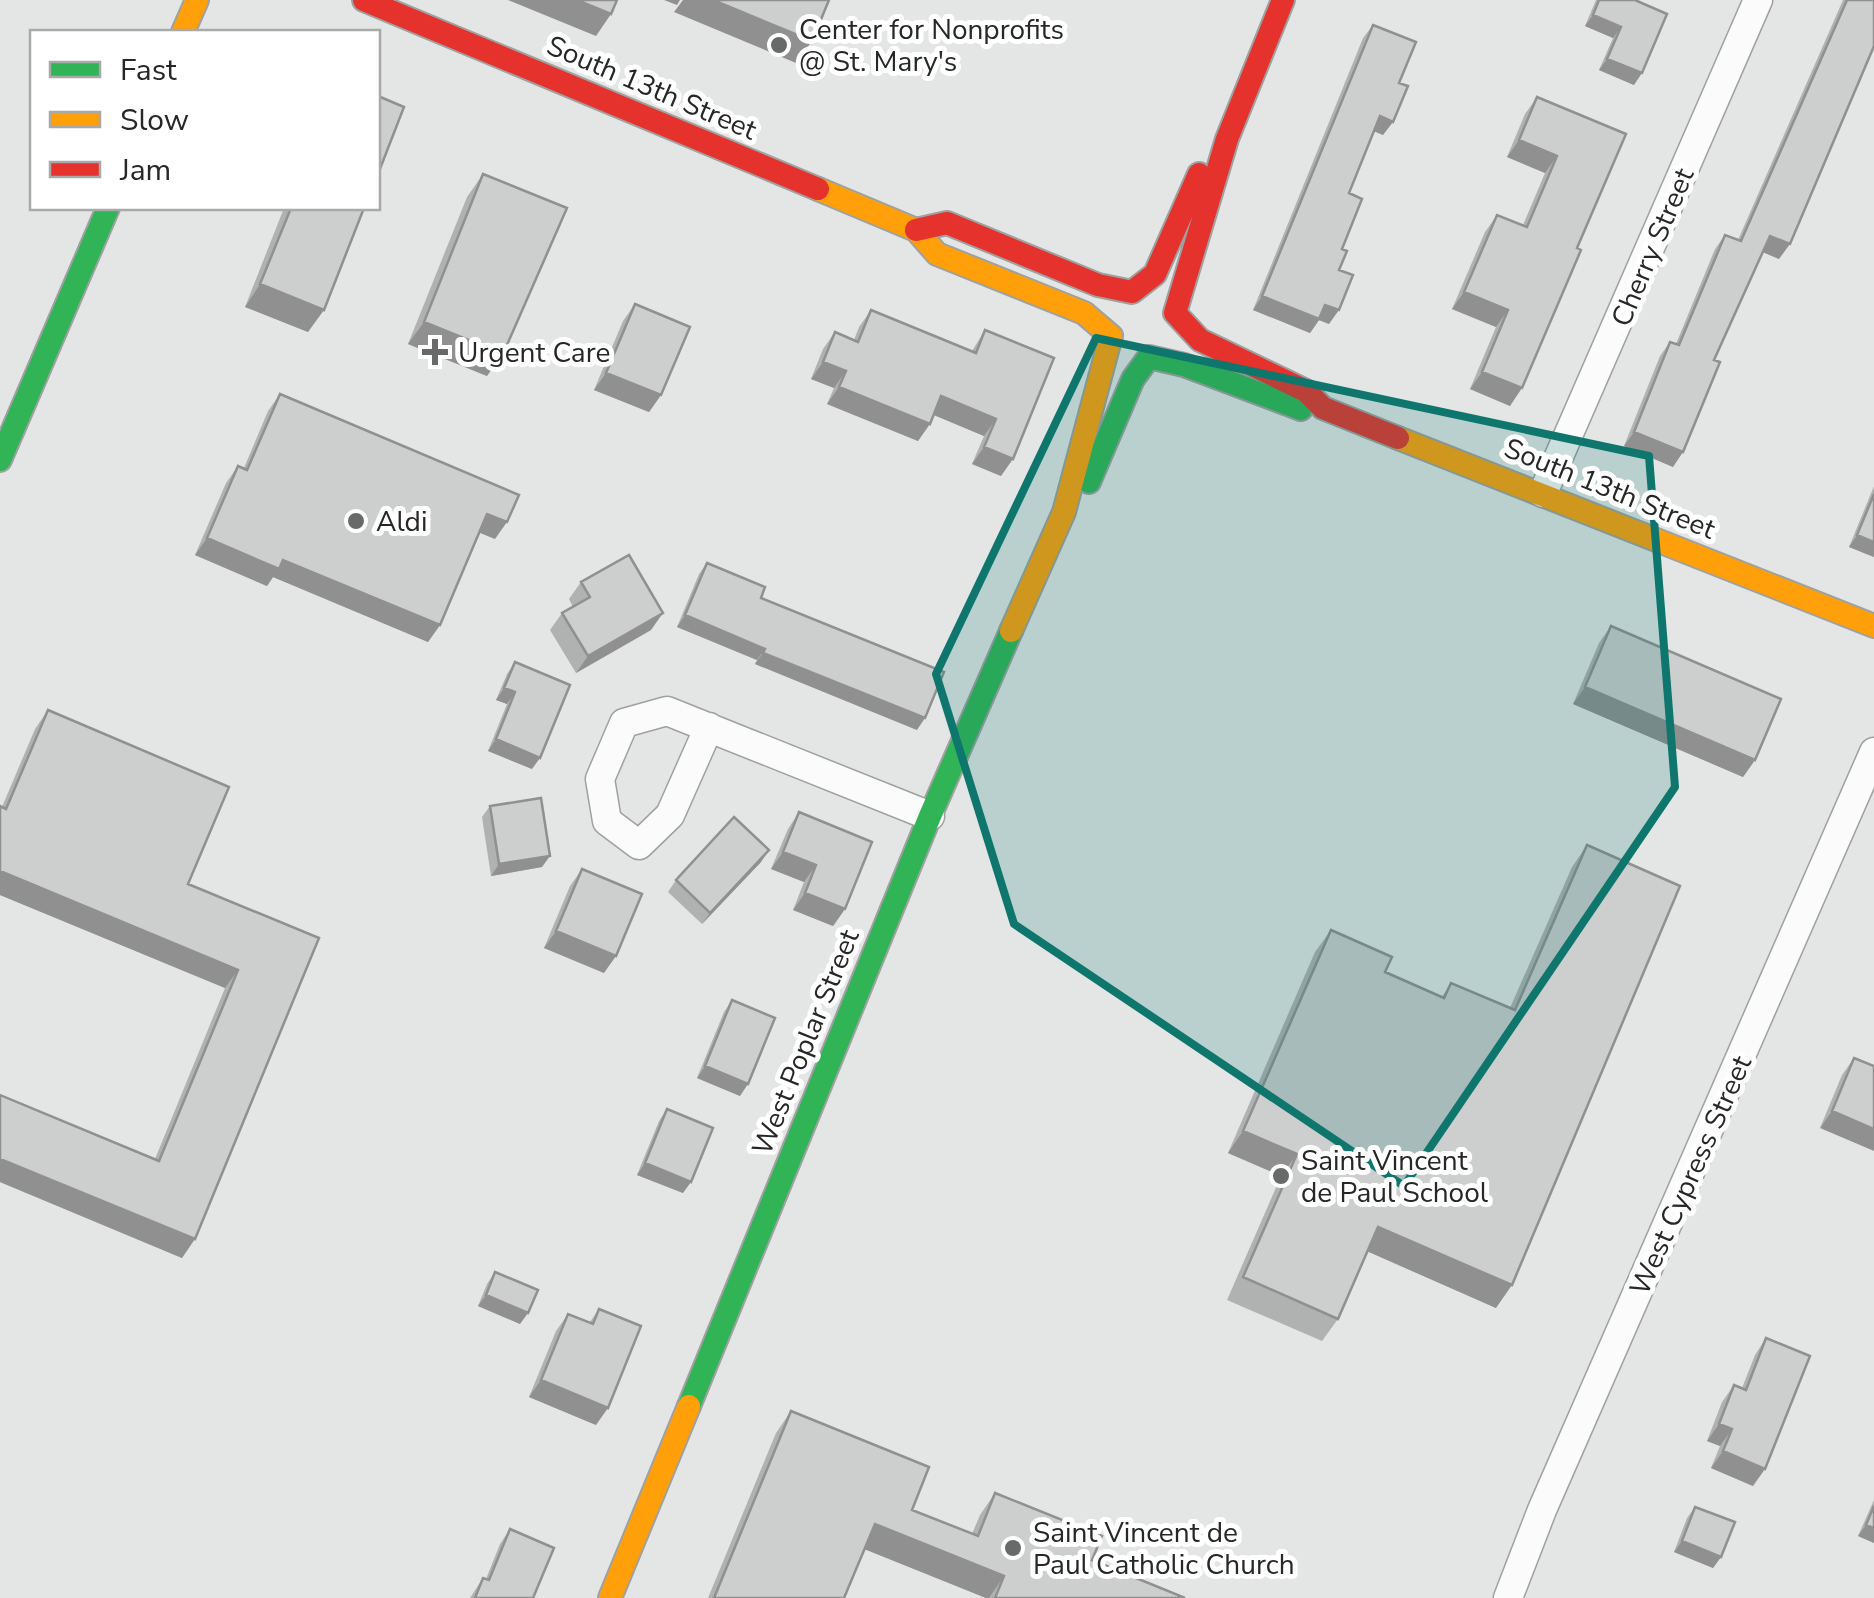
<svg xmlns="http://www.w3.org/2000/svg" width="1874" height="1598" font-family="'Nunito Sans',sans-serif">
<rect width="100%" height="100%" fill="#e4e6e6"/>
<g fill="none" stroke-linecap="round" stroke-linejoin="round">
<!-- street casing -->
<g stroke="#9fa1a1" stroke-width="31">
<path id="street" d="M1543 493 1758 0
M709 727 670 815 639 845 607 821 600 779 624 723 667 711 930 816
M1508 1598 1542 1510 1874 752"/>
</g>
<!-- fast casing -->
<g stroke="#9fa1a1" stroke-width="26">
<path id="fast" d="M0 460 108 208
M1089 482 1133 379 1149 357 1184 365 1301 409
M689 1406 930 816 1011 631"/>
</g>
<!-- slow casing -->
<g stroke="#9fa1a1" stroke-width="26">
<path id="slow" d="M183 32 197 0
M818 189 916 230 937 254 1084 313 1111 336 1064 512 1011 631
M1398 438 1874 626
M610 1598 689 1406"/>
</g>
<!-- jam casing -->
<g stroke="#9fa1a1" stroke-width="26">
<path id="jam" d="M364 0 818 189
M1283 0 1227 139 1175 313 1200 340 1306 391 1323 408 1398 438
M916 230 947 223 1098 285 1132 292 1155 274 1199 174"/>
</g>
<!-- street -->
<use href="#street" stroke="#fbfbfb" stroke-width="28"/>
<!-- fast -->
<use href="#fast" stroke="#30b455" stroke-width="22"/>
<!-- slow -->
<use href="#slow" stroke="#ff9f0a" stroke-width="22"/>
<!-- jam -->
<use href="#jam" stroke="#e5322d" stroke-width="22"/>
</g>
<!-- wall -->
<path fill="#b0b1b1" d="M1596 0H1635L1634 85 1599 70 1613 38 1585 26Z
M1843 0H1874L1779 259 1763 252 1714 360 1673 467 1624 446 1660 356 1670 342 1676 344 1715 249 1725 235 1738 240Z
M1373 25 1399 83 1383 135 1374 131 1349 193 1339 270 1329 324 1319 320 1310 333 1253 310 1363 38Z
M1537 97 1626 134 1510 406 1470 389 1496 327 1452 309 1485 232 1497 215 1523 225 1545 173 1507 157 1525 114Z
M483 174 487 376 408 344 467 197Z
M284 208H364L308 332 245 307Z
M635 304 661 395 649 412 594 390 623 321Z
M871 310 972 351 985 330 1001 476 972 464 984 436 934 415 918 441 827 404 834 388 811 379 823 349 835 332 854 340 859 327Z
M280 394 495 539 480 533 440 625 428 642 273 577 267 586 195 555 226 483 238 466 244 468 268 411Z
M1874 486V557L1849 547Z
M707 563 761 598 917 730 755 664 757 660 677 627 699 574Z
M581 582 651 630 576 673 550 630 562 613 573 607 569 599Z
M1611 626 1755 760 1743 777 1573 704 1599 643Z
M515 662 532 769 488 751 507 704 496 700 507 674Z
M48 710 188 884 319 938 182 1258 0 1182V1095L155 1159 225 988 0 895V806L2 807 35 729Z
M490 806 542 867 491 876 482 817Z
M799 812 845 909 833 926 793 910 804 882 771 869 788 829Z
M1587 845 1496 1308 1367 1251 1338 1319 1322 1341 1227 1300 1281 1176 1228 1153 1315 952 1331 930 1385 972 1442 997 1451 983 1510 1008 1572 867Z
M761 862 702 924 668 892 676 880Z
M582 869 604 973 544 948 570 886Z
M732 1000 740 1096 697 1078 724 1012Z
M1854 1058 1874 1066 1820 1128 1842 1075Z
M667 1109 683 1193 637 1175 659 1121Z
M495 1272 520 1324 478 1306 487 1284Z
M599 1309 596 1425 529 1397 556 1331 568 1314 590 1322Z
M1766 1338 1753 1486 1711 1468 1720 1446 1707 1441 1722 1402 1734 1385 1742 1388 1755 1355Z
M791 1411 912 1510 972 1534 980 1515 995 1493 1092 1560 1185 1598H986L865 1549 844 1598H708L776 1433Z
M1874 1500V1543L1858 1536Z
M1695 1507 1721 1557 1713 1568 1674 1552 1687 1518Z
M510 1529 533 1598H470L483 1578 486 1579 500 1544Z"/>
<!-- shaded-wall -->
<path fill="#909090" d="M508 0H577L611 14 596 36Z
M664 0H680L677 5Z
M683 0H713L812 41 796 63 674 12Z
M1593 15 1621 27 1613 38 1585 26Z
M1607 59 1642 73 1634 85 1599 70Z
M1380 116 1393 122 1383 135 1371 130Z
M1519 140 1557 156 1545 173 1507 157Z
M1770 236 1790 244 1779 259 1760 251Z
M260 284 324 310 308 332 245 307Z
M1464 292 1508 310 1496 327 1452 309Z
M1262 296 1325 305 1339 310 1329 324 1319 320 1310 333 1253 310Z
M424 322 503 354 487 376 408 344Z
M823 362 846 371 834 388 811 379Z
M1482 372 1522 388 1510 406 1470 389Z
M606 373 661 395 649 412 594 390Z
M839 387 930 424 918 441 827 404Z
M941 396 996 419 984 436 929 413Z
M1634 432 1683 452 1673 467 1624 446Z
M984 447 1013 459 1001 476 972 464Z
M487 514 507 522 495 539 476 531Z
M1857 535 1874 542V557L1849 547Z
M207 538 283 560 440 625 428 642 273 577 267 586 195 555Z
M663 613 651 630 576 673 588 656Z
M685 615 765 649 757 660 677 627Z
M763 653 925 718 917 730 755 664Z
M1585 687 1755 760 1743 777 1573 704Z
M504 688 515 692 507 704 496 700Z
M496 739 540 758 532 769 488 751Z
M769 850 761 862 702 924 710 913Z
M783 852 816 865 804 882 771 869Z
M550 856 542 867 491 876 499 864Z
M0 871 238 970 225 988 0 895Z
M805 893 845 909 833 926 793 910Z
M556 931 616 956 604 973 544 948Z
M705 1066 748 1084 740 1096 697 1078Z
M1832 1111 1874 1129V1151L1820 1128Z
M1243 1131 1297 1154 1281 1176 1228 1153Z
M0 1159 195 1239 182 1258 0 1182Z
M645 1163 691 1182 683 1193 637 1175Z
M1378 1227 1512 1285 1496 1308 1362 1249Z
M486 1295 528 1313 520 1324 478 1306Z
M541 1380 608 1408 596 1425 529 1397Z
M1719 1424 1732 1429 1720 1446 1707 1441Z
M1723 1451 1765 1469 1753 1486 1711 1468Z
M875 1524 1004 1576 989 1598H986L859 1547Z
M1866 1525 1874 1528V1543L1858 1536Z
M1682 1541 1721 1557 1713 1568 1674 1552Z"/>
<!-- building -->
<path fill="#cdcece" stroke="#909090" stroke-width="2.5" d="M577 0H617L611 14Z
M713 0H829L812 41Z
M1599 0H1635L1667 14 1642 73 1607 59 1621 27 1593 15Z
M1847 0H1874V46L1790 244 1770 236 1714 360 1720 362 1683 452 1634 432 1670 342 1679 345 1725 235 1741 241Z
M1373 25 1416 42 1399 83 1408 86 1393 122 1380 116 1349 193 1362 199 1342 249 1347 251 1339 270 1353 275 1339 310 1325 305 1319 319 1262 296Z
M378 96 404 107 378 174Z
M1537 97 1626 134 1577 248 1581 250 1522 388 1482 372 1508 310 1464 292 1497 215 1527 227 1557 156 1519 140Z
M483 174 567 208 503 354 424 322Z
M291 208H364L324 310 260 284Z
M635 304 690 327 661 395 606 373Z
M871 310 976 353 985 330 1054 358 1013 459 984 447 996 419 941 396 930 424 839 387 846 371 823 362 835 332 858 342Z
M280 394 519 495 507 522 487 514 440 625 283 560 279 569 207 538 238 466 247 470Z
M1874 494V542L1857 535Z
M629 555 663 613 588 656 562 613 590 597 581 582Z
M707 563 765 587 761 598 944 672 925 718 763 653 765 649 685 615Z
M1611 626 1781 699 1755 760 1585 687Z
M515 662 570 685 540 758 496 739 515 692 504 688Z
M48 710 229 787 188 884 319 938 195 1239 0 1159V1095L159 1161 238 970 0 871V806L6 809Z
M541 798 550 856 499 864 490 806Z
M799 812 872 842 845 909 805 893 816 865 783 852Z
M734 817 769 850 710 913 676 880Z
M1587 845 1680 886 1512 1285 1378 1227 1338 1319 1243 1277 1297 1154 1243 1131 1331 930 1392 957 1385 972 1444 998 1451 983 1515 1010Z
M582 869 642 894 616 956 556 931Z
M732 1000 775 1018 748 1084 705 1066Z
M1854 1058 1874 1066V1129L1832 1111Z
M667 1109 713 1128 691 1182 645 1163Z
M495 1272 538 1290 528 1313 486 1295Z
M599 1309 641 1326 608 1408 541 1380 568 1314 593 1324Z
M1766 1338 1810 1356 1765 1469 1723 1451 1732 1429 1719 1424 1734 1385 1746 1390Z
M791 1411 929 1467 912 1510 978 1536 995 1493 1102 1536 1092 1560 1185 1598H995L1004 1576 875 1524 844 1598H714Z
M1874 1506V1528L1866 1525Z
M1695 1507 1735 1522 1721 1557 1682 1541Z
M510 1529 554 1548 533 1598H475L483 1578 489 1580Z"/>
<!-- marked area -->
<path fill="#0f766e" fill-opacity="0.2" stroke="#0f766e" stroke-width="8" stroke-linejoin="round" d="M1096 338 1649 456 1675 787 1404 1186 1014 924 936 674Z"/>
<!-- markers -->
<g fill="#686a6a" stroke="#fff" stroke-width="4">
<circle cx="779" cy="45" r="10"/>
<path d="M430 337h10v10h10v10h-10v10h-10v-10h-10v-10h10z"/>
<circle cx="356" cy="521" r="10"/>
<circle cx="1281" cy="1176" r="10"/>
<circle cx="1013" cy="1548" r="10"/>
</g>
<g text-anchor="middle" stroke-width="10" stroke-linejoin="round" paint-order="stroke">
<!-- poi labels -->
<g font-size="28" fill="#262727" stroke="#fff" text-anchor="start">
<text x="799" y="39">Center for Nonprofits<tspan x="799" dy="32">@ St. Mary's</tspan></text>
<text x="458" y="362">Urgent Care</text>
<text x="376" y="531">Aldi</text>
<text x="1301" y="1170">Saint Vincent<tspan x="1301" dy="32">de Paul School</tspan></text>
<text x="1033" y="1542">Saint Vincent de<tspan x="1033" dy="32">Paul Catholic Church</tspan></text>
</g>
<!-- street labels -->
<g font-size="28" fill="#262727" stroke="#fff">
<text transform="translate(652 87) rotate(23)" y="10">South 13th Street</text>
<text transform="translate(1652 247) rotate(-67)" y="10">Cherry Street</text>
<text transform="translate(1610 488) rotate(22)" y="10">South 13th Street</text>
<text transform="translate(805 1042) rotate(-68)" y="10">West Poplar Street</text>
<text transform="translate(1690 1175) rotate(-66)" y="10">West Cypress Street</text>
</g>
</g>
<!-- legend -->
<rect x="30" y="30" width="350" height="180" fill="#ffffff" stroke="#a8a9a9" stroke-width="2.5"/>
<rect x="50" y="62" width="50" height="15" fill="#30b455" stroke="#a8a9a9" stroke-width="2.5"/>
<text x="120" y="80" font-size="30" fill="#262727">Fast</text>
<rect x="50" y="112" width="50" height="15" fill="#ff9f0a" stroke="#a8a9a9" stroke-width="2.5"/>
<text x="120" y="130" font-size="30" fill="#262727">Slow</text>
<rect x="50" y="162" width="50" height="15" fill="#e5322d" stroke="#a8a9a9" stroke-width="2.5"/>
<text x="120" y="180" font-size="30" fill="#262727">Jam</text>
</svg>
